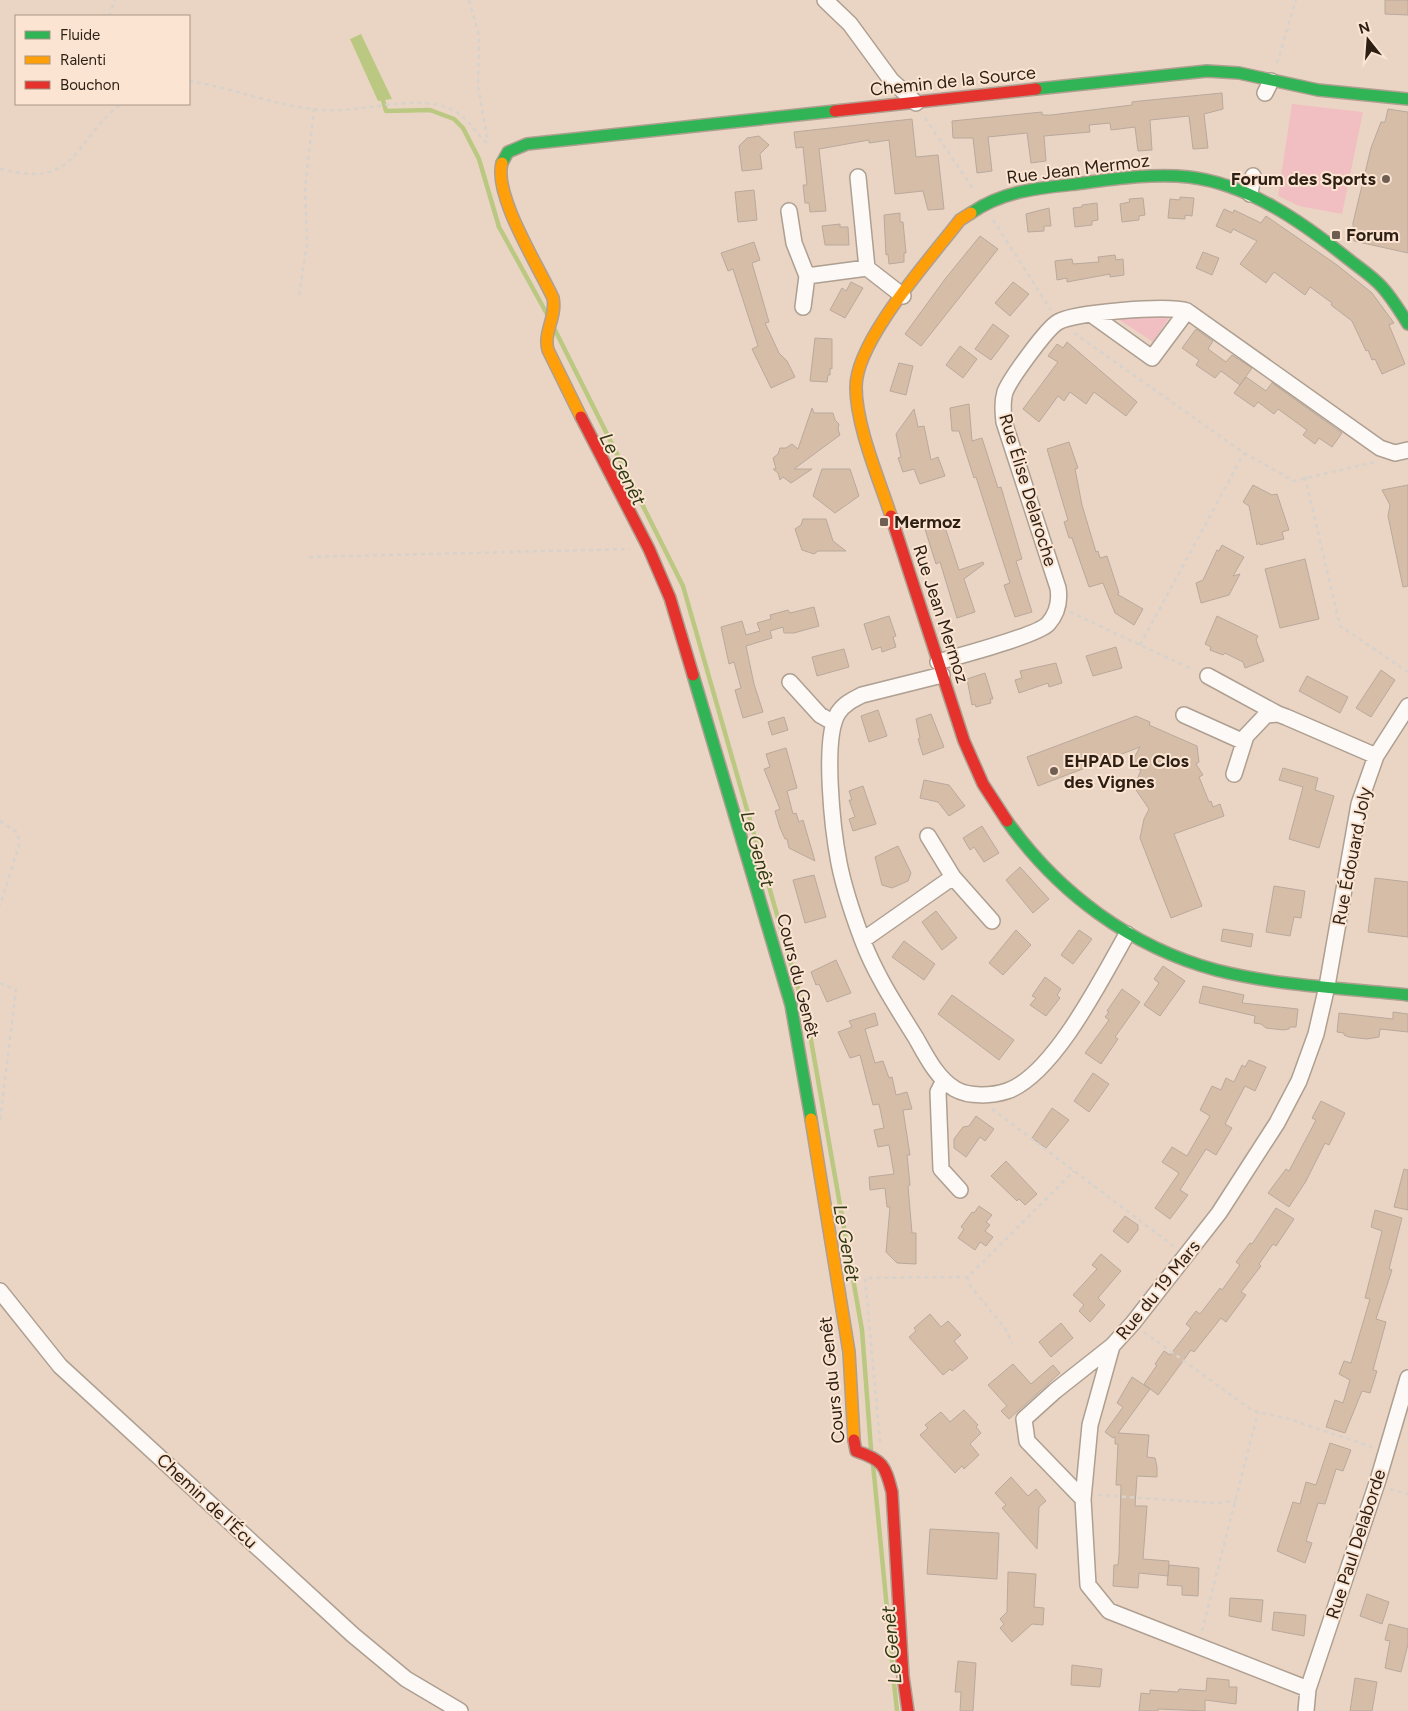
<svg xmlns="http://www.w3.org/2000/svg" width="1408" height="1711" font-family="Figtree,sans-serif">
<rect width="100%" height="100%" fill="#ead5c4"/>
<!-- green -->
<path fill="#f1bec1" d="M1292 104 1363 112 1342 214 1299 206 1278 196Z
M1171 315 1153 342 1118 319 1119 316Z"/>
<!-- water -->
<path fill="#bbc882" d="M361 34 392 99 378 101 350 39Z"/>
<g fill="none" stroke-linecap="round" stroke-linejoin="round">
<!-- stream -->
<path stroke="#bbc882" stroke-width="4.5" d="M383 100 386 111 430 110 454 119 463 128 479 159 499 227 547 314
M555 330 683 586 808 1023 862 1330 871 1449
M873 1464 892 1661
M894 1683 897 1711"/>
</g>
<!-- building -->
<path fill="#d5bda8" stroke="#b9a99c" d="M1385 0H1408V15L1385 14Z
M1222 93 1223 109 1204 114 1208 148 1193 149 1189 116 1150 120 1152 150 1138 151 1135 127 1111 130 1110 123 1089 125 1090 132 1044 136 1046 161 1031 163 1027 133 988 137 992 171 977 173 973 138H953L952 121 1042 112V115H1051L1132 105V102L1140 101Z
M1388 109 1408 112V253L1354 241 1353 223 1371 148 1381 122H1385Z
M912 119 916 157 938 155 944 209 928 210 923 191 895 194 889 140 869 143V140L819 149 826 211 810 212 809 203H805L803 185H807L803 147 796 148 794 132Z
M759 136 769 145 760 154 762 169 742 171 739 146 747 138Z
M754 190 757 220 738 222 735 192Z
M1180 197 1194 198 1192 216 1185 215V219L1168 218 1170 199 1180 200Z
M1143 198 1145 215 1139 216V220L1122 222 1120 204 1130 202 1129 199Z
M1097 203 1098 220 1092 221V225L1075 227 1073 208 1082 207V205Z
M1049 208 1051 226H1044V231L1028 232 1026 214Z
M1224 209 1233 213 1234 210 1261 223 1266 216 1337 265 1372 293 1394 323 1389 325 1405 364 1382 374 1375 359 1372 360 1368 350 1366 351 1352 321 1331 305 1332 303 1310 287 1305 295 1274 272 1266 283 1240 264 1257 241 1233 229 1231 233 1216 226Z
M900 213V222H903L906 253H904V262L889 264 888 254 886 255 884 215Z
M840 224V227H848L849 245H825L822 226Z
M980 236 998 249 921 346 905 334 945 279Z
M754 242 760 260 752 263 769 322 765 323 779 353 787 361 795 377 771 388 752 349 758 346 733 269 728 271 721 253Z
M1203 252 1219 258 1212 275 1196 268Z
M1115 255 1116 260 1123 259 1124 275 1110 277V274L1067 282V278L1057 280 1055 261 1072 259 1073 264 1099 262 1098 257Z
M851 282 863 288 845 318 830 310 842 288 846 291Z
M1013 282 1029 294 1010 316 995 303Z
M993 324 1009 336 991 360 975 349Z
M1196 329 1213 341 1208 349 1226 362 1232 355 1252 368 1240 385 1221 371 1215 378 1196 365 1199 360 1182 348Z
M815 338 832 339V369L830 368V375H828L827 382 810 381Z
M1067 342 1137 402 1126 416 1094 392 1086 404 1070 392 1064 401 1058 396 1039 422 1023 409 1058 362 1048 356 1057 344 1063 348Z
M960 346 977 359 963 378 946 365Z
M899 363 913 366 906 395 890 391Z
M1246 377 1266 391 1272 383 1342 433 1332 447 1319 438 1315 444 1303 435 1307 430 1278 409 1274 414 1258 402 1254 407 1234 393Z
M969 404 972 441 982 438 998 488 1001 487 1022 559 1016 561 1032 612 1015 617 1004 585 1010 583 976 477 974 478 959 431H952L950 408Z
M812 408 814 413H833L835 420 839 424 838 429 840 435 794 469H812L791 483 783 477 780 480 778 473 773 469H776L773 458 778 454 780 448H786L792 444 798 449Z
M914 409 918 427 924 426 931 460 938 457 945 476 920 484 914 469 903 472 898 458 901 457 896 434Z
M1069 442 1078 468 1075 469 1082 505 1096 552 1098 551 1100 558 1107 556 1119 593 1117 594 1143 609 1134 625 1115 613 1103 583 1089 587 1072 538H1069L1064 522 1068 520 1047 449Z
M822 469H850L859 496 835 513 813 496Z
M1253 485 1272 495 1277 494 1289 530 1282 532 1284 539 1260 545 1259 542 1257 545 1249 506 1243 502Z
M1408 485V586L1403 587 1388 516 1390 505 1382 490Z
M803 519H826L833 541 846 551H818L814 554 802 550 795 529 801 525Z
M943 521 959 570 983 562 984 564 964 579 975 612 957 618 940 562 936 564 924 526Z
M1222 545 1244 557 1233 576 1240 574 1229 595 1201 603 1196 583 1203 580 1217 550 1219 551Z
M1305 559 1319 619 1280 628 1265 569Z
M814 607 819 626 794 633H784L783 627 770 631 772 638 746 646 754 684 763 712 743 718 735 690 741 688 734 662 729 664 721 627 742 621 746 635 760 631 757 623 771 619 770 615 788 610 790 613Z
M889 616 896 636 893 637 896 647 882 652 881 647 872 650 864 624Z
M1217 616 1258 636 1256 640 1264 661 1245 668 1243 662 1225 653 1223 655 1210 650 1211 647 1205 644Z
M1116 647 1122 668 1093 676 1086 656Z
M844 649 849 667 817 676 812 657Z
M1056 663 1062 683 1049 687 1048 683 1019 693 1015 680 1022 678 1020 671Z
M1381 670 1395 680 1371 717 1356 708Z
M985 673 993 699H990L991 703 976 707 975 704 972 705 967 679Z
M1307 676 1348 697 1340 713 1299 691Z
M878 710 887 736 869 742 861 716Z
M931 714 944 747 923 755 918 739 920 738 916 719Z
M1136 716 1150 722 1149 725 1197 746 1199 762 1196 764 1203 775 1199 777 1209 802 1211 801 1213 807 1220 804 1224 816 1174 834 1202 906 1171 918 1140 838 1144 819 1149 809 1134 787 1141 770 1130 765 1140 747 1038 786 1027 757Z
M784 717 788 730 772 735 768 722Z
M786 748 797 788 787 791 793 814 796 813 799 822 803 820 815 861 789 848 787 839H785L780 828 775 811 780 809 764 769 770 767 766 754Z
M1283 768 1318 778 1315 790 1334 796 1319 848 1289 839 1303 787 1279 780Z
M924 780 949 785 965 806 949 816 938 802 920 798Z
M863 786 876 824 853 831 849 819 855 817 849 800H852L849 791Z
M982 826 999 853 984 862 974 847 970 850 963 838Z
M898 846 911 873 908 881 892 888 882 885 875 857Z
M1020 867 1049 899 1033 913 1006 880Z
M814 875 826 917 805 923 793 880Z
M1375 878 1408 882V937L1368 932Z
M1274 886 1305 891 1301 918 1294 917 1290 936 1266 932Z
M936 911 957 938 942 950 922 922Z
M1223 929 1253 934 1251 947 1221 941Z
M1016 930 1031 945 1003 975 989 963Z
M1079 930 1092 939 1073 964 1061 955Z
M904 941 935 964 924 980 892 957Z
M836 960 851 993 827 1002 819 984 816 985 811 972Z
M1163 966 1185 981 1160 1016 1144 1005 1159 983 1154 979Z
M1045 977 1061 989 1057 995 1060 998 1046 1016 1030 1005 1036 998 1032 996Z
M1203 986 1244 995 1242 1003 1298 1009 1296 1027H1290L1289 1029 1283 1030 1266 1028 1261 1024 1254 1023 1255 1016 1199 1003Z
M1122 989 1140 1002 1115 1037 1118 1039 1101 1064 1085 1053 1109 1020 1105 1017 1109 1012 1107 1011Z
M952 995 1014 1040 999 1060 938 1014Z
M1393 1012 1408 1014V1032L1380 1029 1379 1037 1367 1039 1349 1037 1344 1035V1033L1337 1032 1339 1013 1393 1019Z
M875 1013 878 1025 865 1029 875 1063 883 1061 889 1078 892 1077 896 1095 907 1092 912 1109 903 1110 910 1155H907L910 1185 908 1186 912 1233H916V1264L897 1263 886 1252 890 1207H887L885 1188 870 1190 869 1177 894 1174 889 1145 878 1147 874 1130 884 1128 879 1104 873 1105 860 1055 850 1058 838 1032 852 1027 849 1021Z
M1249 1060 1266 1067 1255 1091 1245 1086 1225 1124 1232 1128 1216 1155 1206 1149 1180 1190 1188 1195 1170 1219 1155 1208 1179 1173 1162 1162 1172 1147 1187 1156 1210 1116 1200 1110 1212 1086 1221 1090 1226 1078 1234 1082 1242 1065 1245 1067Z
M1093 1073 1109 1084 1089 1112 1074 1101Z
M1321 1101 1345 1113 1329 1145 1325 1143 1306 1181 1289 1207 1268 1193 1286 1169 1289 1171 1316 1120 1312 1118Z
M1052 1108 1069 1120 1046 1148 1032 1138Z
M976 1116 994 1129 985 1141 980 1137 966 1157 954 1148V1139L963 1127 969 1126Z
M1006 1161 1037 1194 1025 1205 1019 1199 1017 1201 991 1176Z
M1404 1169 1408 1170V1210L1394 1207Z
M979 1206 992 1215 986 1222 990 1225 985 1231 993 1237 986 1246 980 1242 975 1250 958 1238 964 1229 961 1227 972 1212 974 1213Z
M1276 1208 1294 1219 1276 1246 1273 1244 1259 1264 1261 1266 1241 1292 1246 1295 1226 1322 1221 1318 1194 1352 1191 1350 1158 1395 1144 1384 1157 1365 1155 1364 1164 1351 1170 1355 1191 1328 1186 1324 1196 1311 1200 1314 1220 1288 1222 1290 1240 1265 1236 1262 1250 1243 1252 1244Z
M1375 1210 1402 1218 1389 1269 1392 1270 1376 1319 1386 1322 1373 1370 1377 1371 1370 1393 1362 1391 1345 1433 1326 1427 1335 1400 1343 1403 1350 1380 1339 1374 1344 1361 1351 1363 1370 1299 1365 1298 1382 1231 1371 1227Z
M1125 1216 1138 1225V1230L1128 1243 1113 1231Z
M1101 1254 1121 1271 1098 1298 1105 1305 1090 1322 1079 1311 1084 1305 1073 1295 1097 1269 1092 1265Z
M930 1314 941 1327 948 1321 961 1335 954 1341 968 1358 952 1371 950 1369 943 1375 909 1337 916 1331 914 1328Z
M1061 1323 1073 1338 1051 1357 1039 1342Z
M1013 1364 1031 1384 1053 1365 1060 1373 1009 1419 1001 1411 1007 1406 988 1385Z
M1132 1377 1150 1389 1118 1433 1149 1435 1147 1457 1155 1458 1157 1467V1477L1137 1476 1135 1506H1147L1143 1559 1169 1561 1168 1576 1139 1573 1138 1588 1113 1586 1114 1565H1118L1119 1555 1121 1485H1116L1118 1444H1115V1436L1113 1438 1105 1432 1123 1407 1117 1403Z
M964 1410 978 1425 976 1427 981 1433 970 1444 979 1455 964 1469 962 1466 955 1473 920 1435 928 1428 925 1425 941 1412 950 1422Z
M1330 1443 1351 1450 1343 1471 1336 1469 1325 1504 1318 1503 1306 1541 1312 1543 1305 1563 1277 1551 1293 1502 1300 1504 1306 1482 1316 1485Z
M1011 1477 1028 1496 1036 1489 1046 1501 1039 1507 1037 1549 1002 1508 1006 1505 995 1493Z
M930 1529 999 1533 997 1579 927 1574Z
M1169 1565 1199 1568 1198 1596 1182 1595V1586L1167 1585Z
M1008 1572 1036 1574 1034 1607 1044 1608 1043 1625 1032 1624 1012 1642 1000 1628 1004 1624 1000 1619 1007 1612Z
M1367 1594 1389 1602 1382 1624 1360 1616Z
M1230 1598 1263 1600 1261 1622 1229 1616Z
M1274 1612 1306 1615 1304 1636 1272 1630Z
M1389 1624 1408 1629V1644L1401 1672 1385 1668 1390 1641 1385 1640Z
M958 1661 976 1663 973 1711H960L961 1692H955Z
M1072 1665 1102 1669 1100 1687 1071 1685Z
M1207 1678 1229 1680V1687H1237L1236 1704 1205 1700V1711L1158 1709V1711H1139L1141 1693 1150 1694V1690L1178 1692 1179 1689 1206 1691Z
M1355 1678 1377 1682 1372 1711H1350Z"/>
<g fill="none" stroke-linecap="round" stroke-linejoin="round">
<!-- street casing -->
<g stroke="#ae9f91" stroke-width="18">
<path id="street" d="M825 0 850 24 891 80 916 103
M1265 93 1271 81
M858 177 867 268 903 296
M1250 194 1253 176
M789 211 794 243 807 276 803 307
M807 276 867 268
M1092 315 1152 358 1187 311
M938 662C958 656 1036 636 1048 624 1057 614 1060 601 1058 588L1004 422C1003 412 1002 402 1005 392 1010 379 1047 328 1058 322 1076 312 1168 305 1187 311L1380 448 1395 453 1408 450
M942 675 862 695C852 700 844 704 838 713 822 739 833 832 839 863 844 888 853 915 862 939 875 974 896 1006 916 1038 926 1056 937 1078 955 1089 969 1097 992 1096 1007 1091 1054 1075 1103 976 1127 934
M1208 676 1278 714
M790 682 820 715 834 723
M1184 715 1244 742
M1234 774 1246 736 1266 715 1278 714 1286 717 1376 756
M928 836 953 877 992 921
M863 940 953 877
M944 1080 938 1092 941 1169 960 1190
M0 1291 60 1366 353 1635 406 1679 460 1711
M1083 1499 1027 1441 1024 1419 1055 1391 1112 1346
M1308 1689 1109 1611 1088 1585 1083 1499 1090 1425 1112 1346 1133 1323 1219 1213 1277 1123 1299 1081 1316 1034 1327 986 1359 804 1376 756 1408 706
M1306 1711 1308 1689 1378 1480 1408 1378"/>
</g>
<!-- fast casing -->
<g stroke="#ae9f91" stroke-width="14">
<path id="fast" d="M1036 89 1207 71 1239 73 1318 90 1408 99
M502 163 508 152 527 144 835 111
M971 213C1003 191 1038 188 1076 184 1113 179 1152 173 1189 177 1248 184 1302 222 1347 258 1358 267 1372 276 1382 287 1392 298 1400 311 1408 324
M693 675 791 1005 811 1119
M1007 821C1058 893 1131 947 1216 970 1278 986 1344 988 1408 995"/>
</g>
<!-- slow casing -->
<g stroke="#ae9f91" stroke-width="14">
<path id="slow" d="M502 163C493 195 539 267 553 298 557 317 543 332 548 350L581 417
M891 516C879 479 856 426 856 387 856 340 931 258 960 220L971 213
M811 1119 849 1352 854 1440"/>
</g>
<!-- jam casing -->
<g stroke="#ae9f91" stroke-width="14">
<path id="jam" d="M835 111 1036 89
M581 417 649 549 670 598 693 675
M891 516 964 741 983 784 1007 821
M854 1440 856 1451C883 1460 885 1465 892 1492L903 1676 908 1711"/>
</g>
<!-- path -->
<path stroke="#d7d2cc" stroke-width="2.5" stroke-dasharray="4 4" stroke-linecap="butt" d="M469 0 479 36 478 86 488 143
M109 16 115 0
M1277 63 1296 0
M189 81C234 88 277 107 323 110 360 113 414 94 448 108 468 115 475 134 490 146
M925 118 974 190
M0 169C79 189 70 144 121 104
M993 220 1051 310
M299 295 307 244 305 188 314 109
M1074 333 1244 453 1294 481 1375 462
M1305 477 1340 626 1408 672
M309 557 630 549
M1070 612 1194 670
M1140 645 1244 453
M0 821 18 833 19 845 0 906
M0 983 16 990 0 1121
M992 1109 1175 1247
M968 1277V1283L1007 1331 1012 1344
M1144 1332 1253 1411 1289 1419 1372 1447
M880 1442 865 1278 968 1277 1074 1171
M1390 1489 1408 1494
M1098 1495 1214 1503 1236 1501
M1202 1631 1258 1412"/>
<!-- street -->
<use href="#street" stroke="#fcf9f6" stroke-width="15"/>
<!-- fast -->
<use href="#fast" stroke="#30b455" stroke-width="11"/>
<!-- slow -->
<use href="#slow" stroke="#ff9f0a" stroke-width="11"/>
<!-- jam -->
<use href="#jam" stroke="#e5322d" stroke-width="11"/>
</g>
<!-- markers -->
<g fill="#6f5f52" stroke="#fbe5d2" stroke-width="2">
<circle cx="1386" cy="179" r="5"/>
<rect x="1331" y="230" width="10" height="10" rx="2.5"/>
<rect x="879" y="517" width="10" height="10" rx="2.5"/>
<circle cx="1054" cy="771" r="5"/>
</g>
<g text-anchor="middle" stroke-width="4" stroke-linejoin="round" paint-order="stroke">
<!-- street labels -->
<g font-size="18" fill="#2d1f14" stroke="#fbe5d2">
<text transform="translate(953 81) rotate(-6)" y="6">Chemin de la Source</text>
<text transform="translate(1078 169) rotate(-7)" y="6">Rue Jean Mermoz</text>
<text transform="translate(1028 490) rotate(73)" y="6">Rue Élise Delaroche</text>
<text transform="translate(941 614) rotate(72)" y="6">Rue Jean Mermoz</text>
<text transform="translate(1352 856) rotate(-79)" y="6">Rue Édouard Joly</text>
<text transform="translate(798 976) rotate(76)" y="6">Cours du Genêt</text>
<text transform="translate(1158 1290) rotate(-51)" y="6">Rue du 19 Mars</text>
<text transform="translate(832 1380) rotate(-96)" y="6">Cours du Genêt</text>
<text transform="translate(207 1501) rotate(43)" y="6">Chemin de l'Écu</text>
<text transform="translate(1356 1544) rotate(-72)" y="6">Rue Paul Delaborde</text>
</g>
<!-- poi labels -->
<g font-size="18" font-weight="bold" fill="#2d1f14" stroke="#fbe5d2" text-anchor="start">
<text x="1376" y="185" text-anchor="end">Forum des Sports</text>
<text x="1346" y="241">Forum</text>
<text x="894" y="528">Mermoz</text>
<text x="1064" y="767">EHPAD Le Clos<tspan x="1064" dy="21">des Vignes</tspan></text>
</g>
<!-- water labels -->
<g font-size="19" font-style="italic" fill="#2e3912" stroke="#fbe5d2">
<text transform="translate(623 469) rotate(63)" y="7">Le Genêt</text>
<text transform="translate(758 849) rotate(74)" y="7">Le Genêt</text>
<text transform="translate(847 1243) rotate(80)" y="7">Le Genêt</text>
<text transform="translate(891 1645) rotate(-95)" y="7">Le Genêt</text>
</g>
</g>
<!-- legend -->
<rect x="15" y="15" width="175" height="90" fill="#fbe5d2" stroke="#a99686"/>
<rect x="25" y="31" width="25" height="8" fill="#30b455" stroke="#a99686"/>
<text x="60" y="40" font-size="15" fill="#2d1f14">Fluide</text>
<rect x="25" y="56" width="25" height="8" fill="#ff9f0a" stroke="#a99686"/>
<text x="60" y="65" font-size="15" fill="#2d1f14">Ralenti</text>
<rect x="25" y="81" width="25" height="8" fill="#e5322d" stroke="#a99686"/>
<text x="60" y="90" font-size="15" fill="#2d1f14">Bouchon</text>
<!-- north arrow -->
<g transform="translate(1368 40) rotate(343)" stroke="#fbe5d2" stroke-width="4" paint-order="stroke">
<path d="M0-4L9 19L0 12L-9 19Z" fill="#2d1f14"/>
<text y="-8" font-size="14" font-weight="bold" text-anchor="middle" fill="#2d1f14">N</text>
</g>
</svg>
